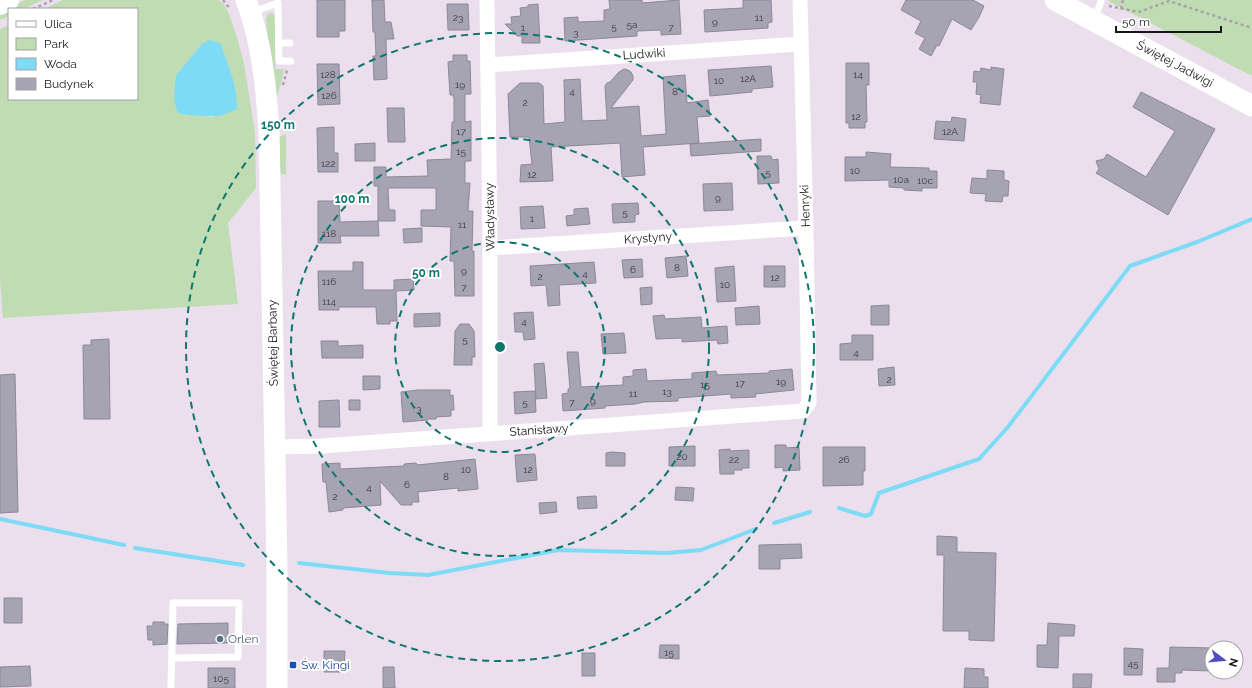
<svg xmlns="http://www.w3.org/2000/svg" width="1252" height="688" font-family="Raleway,sans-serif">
<rect width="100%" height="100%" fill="#ebdfed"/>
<!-- green -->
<path fill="#bfdcb2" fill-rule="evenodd" d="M25 0H43L23 9H9V16L0 20V12Z
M63 0H218L223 3 229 14 237 37 244 64 255 132 256 188 228 223 238 304 3 318 0 279V29L9 25V99H137V9H44ZM202 44 213 117 180 114 177 74Z
M1109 0H1252V76L1108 1Z
M270 13H273L275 16V69H284L281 84 276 98 269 51 266 20 267 15Z
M286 134V175L279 173V137Z"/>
<!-- water -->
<path fill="#7edbf5" d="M210 40 220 43C228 64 238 87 237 109L220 116H198L180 114C172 108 174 83 177 74L202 44Z"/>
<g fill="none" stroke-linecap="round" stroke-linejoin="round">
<!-- stream -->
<path stroke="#7edbf5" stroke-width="4" d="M839 508 865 516 871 514 879 493 979 459 1008 427 1130 266 1197 242 1252 219
M0 519 124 545
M774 523 810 512
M135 548 243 565
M299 563 389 573 428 575 558 550 667 553 701 550 756 529"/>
</g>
<!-- building -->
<path fill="#a6a3b2" stroke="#8b8897" d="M317 0H345V31H339V37H317Z
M372 0H384L385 22H391L394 39H386L387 79 374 80 373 56H376L375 32H373Z
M609 0H642V3L679 0 681 34 661 35V30L637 31V36L565 41 564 18 578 17V22L604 21V10L610 9Z
M743 0H771L772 20V22L768 23V28L705 32 704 10 743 8Z
M906 0H973L984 6 979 17 971 30 952 19 939 46 937 45 931 56 919 49 925 38 915 33 921 21 901 10Z
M447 4H468L469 30H448Z
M538 4 540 43H522V36H517L505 24H512L511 17 521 16 520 8 528 7V5Z
M453 55H467V61H470L471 94H465V122L471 121V161H465V183H470L468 211H473L472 251H474V296H455L454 261H450L451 227 421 226V210H436V188H388L389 210H395V221H378V186H374V167H386V177L428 176 427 160 451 159 452 122H454V99L453 95H450L448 62 453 61Z
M846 63H869V85H866L867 122H865V128H849V123H846Z
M317 64H339L340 104 318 105Z
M771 66 773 87 752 89V92L710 96 708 70Z
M991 67 1004 69 1000 105 980 103 981 95 976 94 977 82H973L974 71 980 72 981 68 991 70Z
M624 69 628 70 631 72 633 76V80L611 108 639 106 641 136 666 134 663 77 685 75 687 103 708 100 710 116 697 117 699 143 643 147 645 175 622 177 620 143 551 147 553 181 520 182 521 165 532 164 529 137H510L508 94 520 83H539L543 86 544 124 565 122 564 80 580 79 582 121 607 120 605 86 607 83 610 82 619 72Z
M1141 92 1215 129 1168 215 1096 173 1099 169 1096 161 1104 159 1107 154 1146 177 1175 131 1133 107Z
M387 108H404L405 142H388Z
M952 117 966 119 964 141 934 139 936 121 951 122Z
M334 127V153H338V172H318L317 128Z
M761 139V151L691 156 690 144Z
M375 143V161H355V144Z
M866 152 891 154 890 167 929 168V171H937V188H922V191L904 190V188L889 187V180L845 181V157H866Z
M757 156H771L772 160 778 159 779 183 758 184Z
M987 170 1004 171V180L1009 181 1008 196H1003L1002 202 985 201 986 194 970 193 972 178 987 179Z
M732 183 733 210 704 211 703 184Z
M318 201H339L340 222 378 221 379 236H340L341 243H318Z
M638 203 639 214 635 215V222L613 223 612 204Z
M543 206 545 228 521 229 520 207Z
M588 208 590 224 567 226 566 216 574 215V209Z
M422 228V242L404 243 403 229Z
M686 256 688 276 667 278 665 258Z
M642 259 643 277 624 278 622 260Z
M353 262H363V290H394V280L413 279 414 290 396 291 397 321H390V324H377L376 307H339V310H319L318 271H353Z
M594 262 596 283 559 285 560 305 548 306 546 285 531 286 530 266Z
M734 266 736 301 717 302 715 268Z
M764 266H785V287H764Z
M652 287V304L641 305 640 288Z
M889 305V325H871V306Z
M759 306 760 324 736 325 735 308Z
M533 312 535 339 524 340 523 332H515L514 313Z
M440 313V326L414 327V314Z
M664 315 665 319 701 317 702 328 727 326 728 343 718 344 717 340 682 342V338L656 339 653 316Z
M460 324H469L474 331 475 357H472V365H454L455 331Z
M624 333 626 353 603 354 601 334Z
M852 335H873V360H840V344L852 343Z
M109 339 110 419H84L83 345H91V340Z
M321 341H338V346L363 345V358H322Z
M567 352H578L581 387 623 385V377L633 376V370L646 369 647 381 692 379V373L716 371 717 375 769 373V371L792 369 794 390 755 394 756 397 731 398V394L678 398V401L644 402 635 404 605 406V408L563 411 562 394 568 393V389H570Z
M544 363 547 398 536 399 534 364Z
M894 367 895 385 879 386 878 369Z
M15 374 18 512 0 513V375Z
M363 376H380V389L363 390Z
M418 390H450V396L453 395 454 410H451V416L436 417V419H428V420L403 422 401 392Z
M535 391 536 412 515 414 514 392Z
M339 400 340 427H319V401Z
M349 400H360V410H349Z
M775 445H786V448L799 447 800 470 783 471V467L775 468Z
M695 446V466H669V447Z
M823 447H865V471H863V485L823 486Z
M730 449V451L749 450V468H742V470H734V474H720L719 450Z
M612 452 625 453V466H606V453Z
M535 454 537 480 517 482 515 455Z
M475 459 478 489 458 491V488L418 492 419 502H412V505H401L380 481 381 505 343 508V510L329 512 326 482H323L322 464 340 463V469L404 466V464L416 463 417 465Z
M676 487 694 488 693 501 675 500Z
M596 496 597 508 578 509 577 497Z
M556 502 557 512 540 514 539 503Z
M937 536 957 537V552L996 553 994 641 969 640V631H943L944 555H937Z
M801 544 802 558 780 559V569H759V545Z
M4 598H22V623H4Z
M153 622H164V624H168L167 644 153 645V640H148L147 626H153Z
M228 623V643L177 644 178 624Z
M1048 623 1075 625 1074 636H1059L1058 668 1037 667V645H1047Z
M660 645H679V659L659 658Z
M1170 647 1212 648V671L1182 670V673H1175V682H1157V668H1169Z
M1124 648 1143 649 1142 675H1124Z
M324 651H345L344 672H324Z
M582 653H595V676H582Z
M30 666 31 686 0 687V667Z
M383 667H394L395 688H383Z
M208 668H235V688H208Z
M965 668 984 669V677H988V688H964Z
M1073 674H1092L1091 688H1073Z"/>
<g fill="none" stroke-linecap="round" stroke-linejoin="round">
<!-- path -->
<path stroke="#aba1ad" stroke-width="2.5" stroke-dasharray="3 3" stroke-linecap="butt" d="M223 0 230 9
M1109 6 1139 12 1169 1 1252 28
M33 9 53 0
M1121 9 1123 0
M283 85 287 70"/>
<!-- lane -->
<path stroke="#fff" stroke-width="7" d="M253 12 278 3 279 61H291
M1094 18 1100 5 1101 0
M279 43H290
M171 688 173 603H239L238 657 172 658"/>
<!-- street -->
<path stroke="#fff" stroke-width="15" d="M487 0 490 248V434
M488 65 800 44
M490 248 806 228
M275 447 322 446 803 411 809 403 806 228 800 0"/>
<!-- secondary -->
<path stroke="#fff" stroke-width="21" d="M246 0C262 42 266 86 269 131L277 568V688
M1055 0 1252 106"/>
<!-- primary -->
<path stroke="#fff" stroke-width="22" d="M0 4 8 0"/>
</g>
<!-- distance rings -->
<g fill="none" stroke="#0f766e" stroke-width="2" stroke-dasharray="7 5">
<circle cx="500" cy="347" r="105"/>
<circle cx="500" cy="347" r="209"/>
<circle cx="500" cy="347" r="314"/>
</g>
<!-- markers -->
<circle fill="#5c6f8a" stroke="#fff" stroke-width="1.5" cx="220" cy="639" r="4"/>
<rect fill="#1a4fb4" stroke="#fff" stroke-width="1.5" x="289" y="661" width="8" height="8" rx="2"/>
<g text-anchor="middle" stroke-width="4" stroke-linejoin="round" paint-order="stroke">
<!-- number labels -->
<g font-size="10" fill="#3c383f">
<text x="458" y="21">23</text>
<text x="759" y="21">11</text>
<text x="715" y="25">9</text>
<text x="632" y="28">5a</text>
<text x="614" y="30">5</text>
<text x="523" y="31">1</text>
<text x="671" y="31">7</text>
<text x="576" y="36">3</text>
<text x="328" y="78">128</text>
<text x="858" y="78">14</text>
<text x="748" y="82">12A</text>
<text x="719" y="84">10</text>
<text x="460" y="88">19</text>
<text x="572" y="95">4</text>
<text x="675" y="95">8</text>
<text x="329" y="99">126</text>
<text x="525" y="106">2</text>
<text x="856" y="120">12</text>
<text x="461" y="135">17</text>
<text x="950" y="135">12A</text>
<text x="461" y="155">15</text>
<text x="328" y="167">122</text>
<text x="855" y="174">10</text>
<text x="768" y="176">5</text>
<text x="532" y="178">12</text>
<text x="901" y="183">10a</text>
<text x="925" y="184">10c</text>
<text x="718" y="201">9</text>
<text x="625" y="216">5</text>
<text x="532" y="222">1</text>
<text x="462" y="228">11</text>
<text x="329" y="237">118</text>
<text x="677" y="271">8</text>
<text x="633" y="273">6</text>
<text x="464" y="274">9</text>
<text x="585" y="277">4</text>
<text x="540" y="280">2</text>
<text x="775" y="281">12</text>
<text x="329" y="285">116</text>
<text x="725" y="288">10</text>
<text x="464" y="291">7</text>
<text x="329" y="305">114</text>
<text x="524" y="325">4</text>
<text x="465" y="343">5</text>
<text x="856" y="356">4</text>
<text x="889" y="383">2</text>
<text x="781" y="385">19</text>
<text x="740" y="387">17</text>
<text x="705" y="388">15</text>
<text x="667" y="395">13</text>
<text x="633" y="397">11</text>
<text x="593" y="404">9</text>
<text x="525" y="406">5</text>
<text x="572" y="406">7</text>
<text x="419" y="412">3</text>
<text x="682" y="460">20</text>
<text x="734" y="463">22</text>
<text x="844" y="463">26</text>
<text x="466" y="473">10</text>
<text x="528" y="473">12</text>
<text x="446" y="480">8</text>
<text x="407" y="488">6</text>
<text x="369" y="491">4</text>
<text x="335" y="500">2</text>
<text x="669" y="656">15</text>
<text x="1133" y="667">45</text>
<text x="221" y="682">105</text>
</g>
<!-- street labels -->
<g font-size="12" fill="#181419" stroke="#fff">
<text transform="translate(644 54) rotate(-4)" y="4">Ludwiki</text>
<text transform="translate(1175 64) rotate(28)" y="4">Świętej Jadwigi</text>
<text transform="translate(805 206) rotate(-92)" y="4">Henryki</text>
<text transform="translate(490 217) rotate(-91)" y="4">Władysławy</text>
<text transform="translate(648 238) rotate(-4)" y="4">Krystyny</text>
<text transform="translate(273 343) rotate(-91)" y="4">Świętej Barbary</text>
<text transform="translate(539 430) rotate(-4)" y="4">Stanisławy</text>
</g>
<!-- service labels -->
<g font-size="12" fill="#4e5e75" stroke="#fff" text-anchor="start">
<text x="228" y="643">Orlen</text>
</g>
<!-- transit labels -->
<g font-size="12" fill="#164399" stroke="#fff" text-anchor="start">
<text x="301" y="669">Św. Kingi</text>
</g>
</g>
<circle cx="500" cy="347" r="6" fill="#0f766e" stroke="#fff" stroke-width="2"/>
<g font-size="12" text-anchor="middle" font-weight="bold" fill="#0f766e" stroke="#fff" stroke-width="4" stroke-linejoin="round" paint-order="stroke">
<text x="278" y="129">150 m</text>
<text x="352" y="203">100 m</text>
<text x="426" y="277">50 m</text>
</g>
<!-- legend -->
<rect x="8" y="8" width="130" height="92" fill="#ffffff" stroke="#a3a1a3"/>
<rect x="16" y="21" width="20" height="6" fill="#ffffff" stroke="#a3a1a3"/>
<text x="44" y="28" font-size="12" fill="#181419">Ulica</text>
<rect x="16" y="38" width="20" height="12" fill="#bfdcb2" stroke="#a3a1a3"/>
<text x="44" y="48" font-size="12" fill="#181419">Park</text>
<rect x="16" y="58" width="20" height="12" fill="#7edbf5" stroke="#a3a1a3"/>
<text x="44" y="68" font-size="12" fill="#181419">Woda</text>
<rect x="16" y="78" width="20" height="12" fill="#a6a3b2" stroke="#a3a1a3"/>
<text x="44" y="88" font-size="12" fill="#181419">Budynek</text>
<!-- north arrow -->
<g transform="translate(1224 660) rotate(106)"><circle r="19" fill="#ffffff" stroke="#a3a1a3"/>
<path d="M0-3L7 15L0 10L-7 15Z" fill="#504dc3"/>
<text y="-6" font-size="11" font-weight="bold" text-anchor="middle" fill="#181419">N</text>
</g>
<!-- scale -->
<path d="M1116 26v6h105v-6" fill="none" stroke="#181419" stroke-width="2"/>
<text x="1122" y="26" font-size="12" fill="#181419" stroke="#ffffff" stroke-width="3" paint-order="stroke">50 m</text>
</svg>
